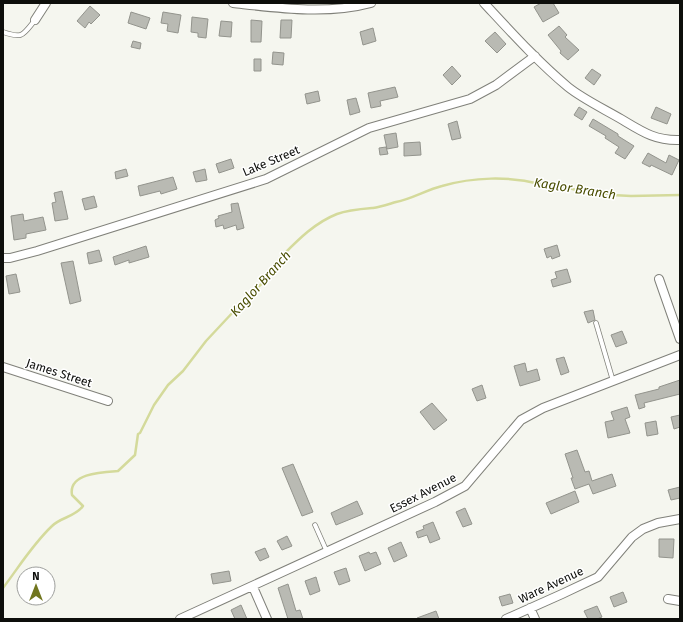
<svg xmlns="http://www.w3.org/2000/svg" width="683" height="622" font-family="'Fira Sans',sans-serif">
<rect width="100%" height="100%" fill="#f5f6ef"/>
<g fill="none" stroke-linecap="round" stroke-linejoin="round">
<!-- stream -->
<path stroke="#d4da9b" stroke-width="2.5" d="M3 588C19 567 32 545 52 526 61 517 75 517 83 506L72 495C68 473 103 472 118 471L135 455 138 434 140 433 154 405 168 385 183 371 206 341 249 295 266 280 275 263 278 262 280 258C297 241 314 223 337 214 348 210 361 209 373 208 380 207 389 204 396 202 412 199 426 190 442 186 473 177 509 176 540 184 550 187 566 186 576 190H585L612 195 631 196 680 195"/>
</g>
<!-- building -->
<path fill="#b9bab3" stroke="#93948d" d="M541 3H553L559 13 543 22 534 7Z
M90 6 100 15 91 24 89 22 85 28 77 21Z
M131 12 150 18 146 29 128 23Z
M163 12 181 15 178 33 167 31 168 24 161 23Z
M192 17 208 19 206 38 198 37V33L191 32Z
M251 20 262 21 261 42H251Z
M281 20H292L291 38H280Z
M221 21 232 22 231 37 219 36Z
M559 26 567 35 565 37 579 50 568 60 560 53 561 51 548 35Z
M373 28 376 41 363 45 360 32Z
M495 32 506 44 497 53 485 41Z
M133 41 141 43 140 49 131 47Z
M273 52 284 53 283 65 272 64Z
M254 59H261V71H254Z
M452 66 461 76 452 85 443 75Z
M592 69 601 75 594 85 585 78Z
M395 87 398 97 380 101 381 106 371 108 368 93Z
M318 91 320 101 307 104 305 94Z
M356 98 360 112 350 115 347 100Z
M579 107 587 112 582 120 574 115Z
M656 107 671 114 667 124 651 118Z
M593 119 618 134V136L634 146 625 159 615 153 619 147 605 138 606 136 589 126Z
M457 121 461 138 452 140 448 124Z
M396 133 398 147 387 149 384 135Z
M420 142 421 155 404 156V143Z
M386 147 388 154 380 155 379 148Z
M648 153 666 163 669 155 679 160 672 175 651 165 650 167 642 163Z
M231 159 234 168 219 173 216 164Z
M126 169 128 176 116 179 115 172Z
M205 169 207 180 196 182 193 172Z
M173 177 177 189 161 194 160 191 140 196 138 186Z
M62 191 68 219 55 221 52 203 56 202 54 193Z
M94 196 97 207 85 210 82 199Z
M238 203 244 228 237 230 236 225 224 229 223 225 216 227 215 220 219 218 218 216 232 212 231 204Z
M23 214 24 221 43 217 46 230 26 234V238L14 240 11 216Z
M557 245 560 256 552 259 551 256 547 258 544 249Z
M146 246 149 257 129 263V260L115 265 113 257Z
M99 250 102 261 89 264 87 253Z
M73 261 81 301 70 304 61 263Z
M567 269 571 282 553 287 551 280 557 278 555 272Z
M16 274 20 292 9 294 6 276Z
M593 310 595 320 588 323 584 312Z
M622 331 627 343 616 347 611 335Z
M564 357 569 372 561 375 556 359Z
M525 363 527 372 537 369 540 380 520 386 514 366Z
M680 380V394L644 403 645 407 639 409 635 395 659 389V387Z
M482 385 486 398 477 401 472 389Z
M432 403 447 420 434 430 420 412Z
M627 407 630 417 625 419 630 433 608 438 605 422 614 420 611 412Z
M680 415V427L674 429 671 417Z
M656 421 658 434 647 436 645 423Z
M577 450 585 472 589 471 592 481 612 474 616 486 593 494 589 484 575 489 571 478H573L565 454Z
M293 464 313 512 302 516 282 468Z
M680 487V498L671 500 668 490Z
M575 491 579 502 551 514 546 503Z
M357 501 363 514 336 525 331 513Z
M465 508 472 524 463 527 456 512Z
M433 522 440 539 430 543 427 535 418 538 416 532 424 529 423 526Z
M287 536 292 546 282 550 277 541Z
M659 539H674L673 558 659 557Z
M401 542 407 556 394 562 388 548Z
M265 548 269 557 260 561 255 552Z
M369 552 370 554 376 552 381 564 365 571 359 556Z
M346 568 350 581 339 585 334 572Z
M229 571 231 581 213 584 211 574Z
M316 577 320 591 310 595 305 581Z
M288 584 296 611 300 610 303 619H288L278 588Z
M623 592 627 602 614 607 610 597Z
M510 594 513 603 502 606 499 597Z
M241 605 247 619H235L231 610Z
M597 606 602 617 597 619H588L584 611Z
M436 611 439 619H417V618Z"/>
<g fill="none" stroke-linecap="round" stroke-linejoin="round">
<!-- service casing -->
<g stroke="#80817a" stroke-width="5.5">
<path id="service" d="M3 32C23 39 23 35 35 20
M596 323 613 381
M315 525 327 552"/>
</g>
<!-- minor casing -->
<g stroke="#80817a" stroke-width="10">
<path id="minor" d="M233 3C278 8 327 15 371 3
M484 3C511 32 538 62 568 87 583 99 604 109 621 119 641 131 655 141 680 140
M35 20 46 3
M3 258H10L37 251 266 179 369 128 470 99 496 85 535 56
M659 279 680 339
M3 367 108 401
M253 587 267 619
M668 599 680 601
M530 608 535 619
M180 619 435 502 465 486 521 420 543 408 680 355
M506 619 562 594 598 577 632 537 643 529 658 523 680 519"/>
</g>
<!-- service -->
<use href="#service" stroke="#fff" stroke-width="4"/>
<!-- minor -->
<use href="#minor" stroke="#fff" stroke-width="8"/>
</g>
<g text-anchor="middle" stroke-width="3" stroke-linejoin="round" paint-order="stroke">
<!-- street labels -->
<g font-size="12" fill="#0d0e0b" stroke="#fff">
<text transform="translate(271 161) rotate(-23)" y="4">Lake Street</text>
<text transform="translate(59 373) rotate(18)" y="4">James Street</text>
<text transform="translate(423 493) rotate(-27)" y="4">Essex Avenue</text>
<text transform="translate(551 585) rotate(-25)" y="4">Ware Avenue</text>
</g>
<!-- water labels -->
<g font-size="13" font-style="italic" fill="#494d00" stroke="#fff">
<text transform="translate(575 188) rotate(9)" y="5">Kaglor Branch</text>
<text transform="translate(260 283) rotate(-48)" y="5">Kaglor Branch</text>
</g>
</g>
<!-- border -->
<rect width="683" height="622" fill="none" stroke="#0d0e0b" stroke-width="8"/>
<!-- north arrow -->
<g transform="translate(36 586)"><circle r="19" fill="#ffffff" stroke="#9e9f9d"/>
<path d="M0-3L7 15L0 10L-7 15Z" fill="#71761f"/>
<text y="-6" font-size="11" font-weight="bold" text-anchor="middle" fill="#0d0e0b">N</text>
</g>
</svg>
